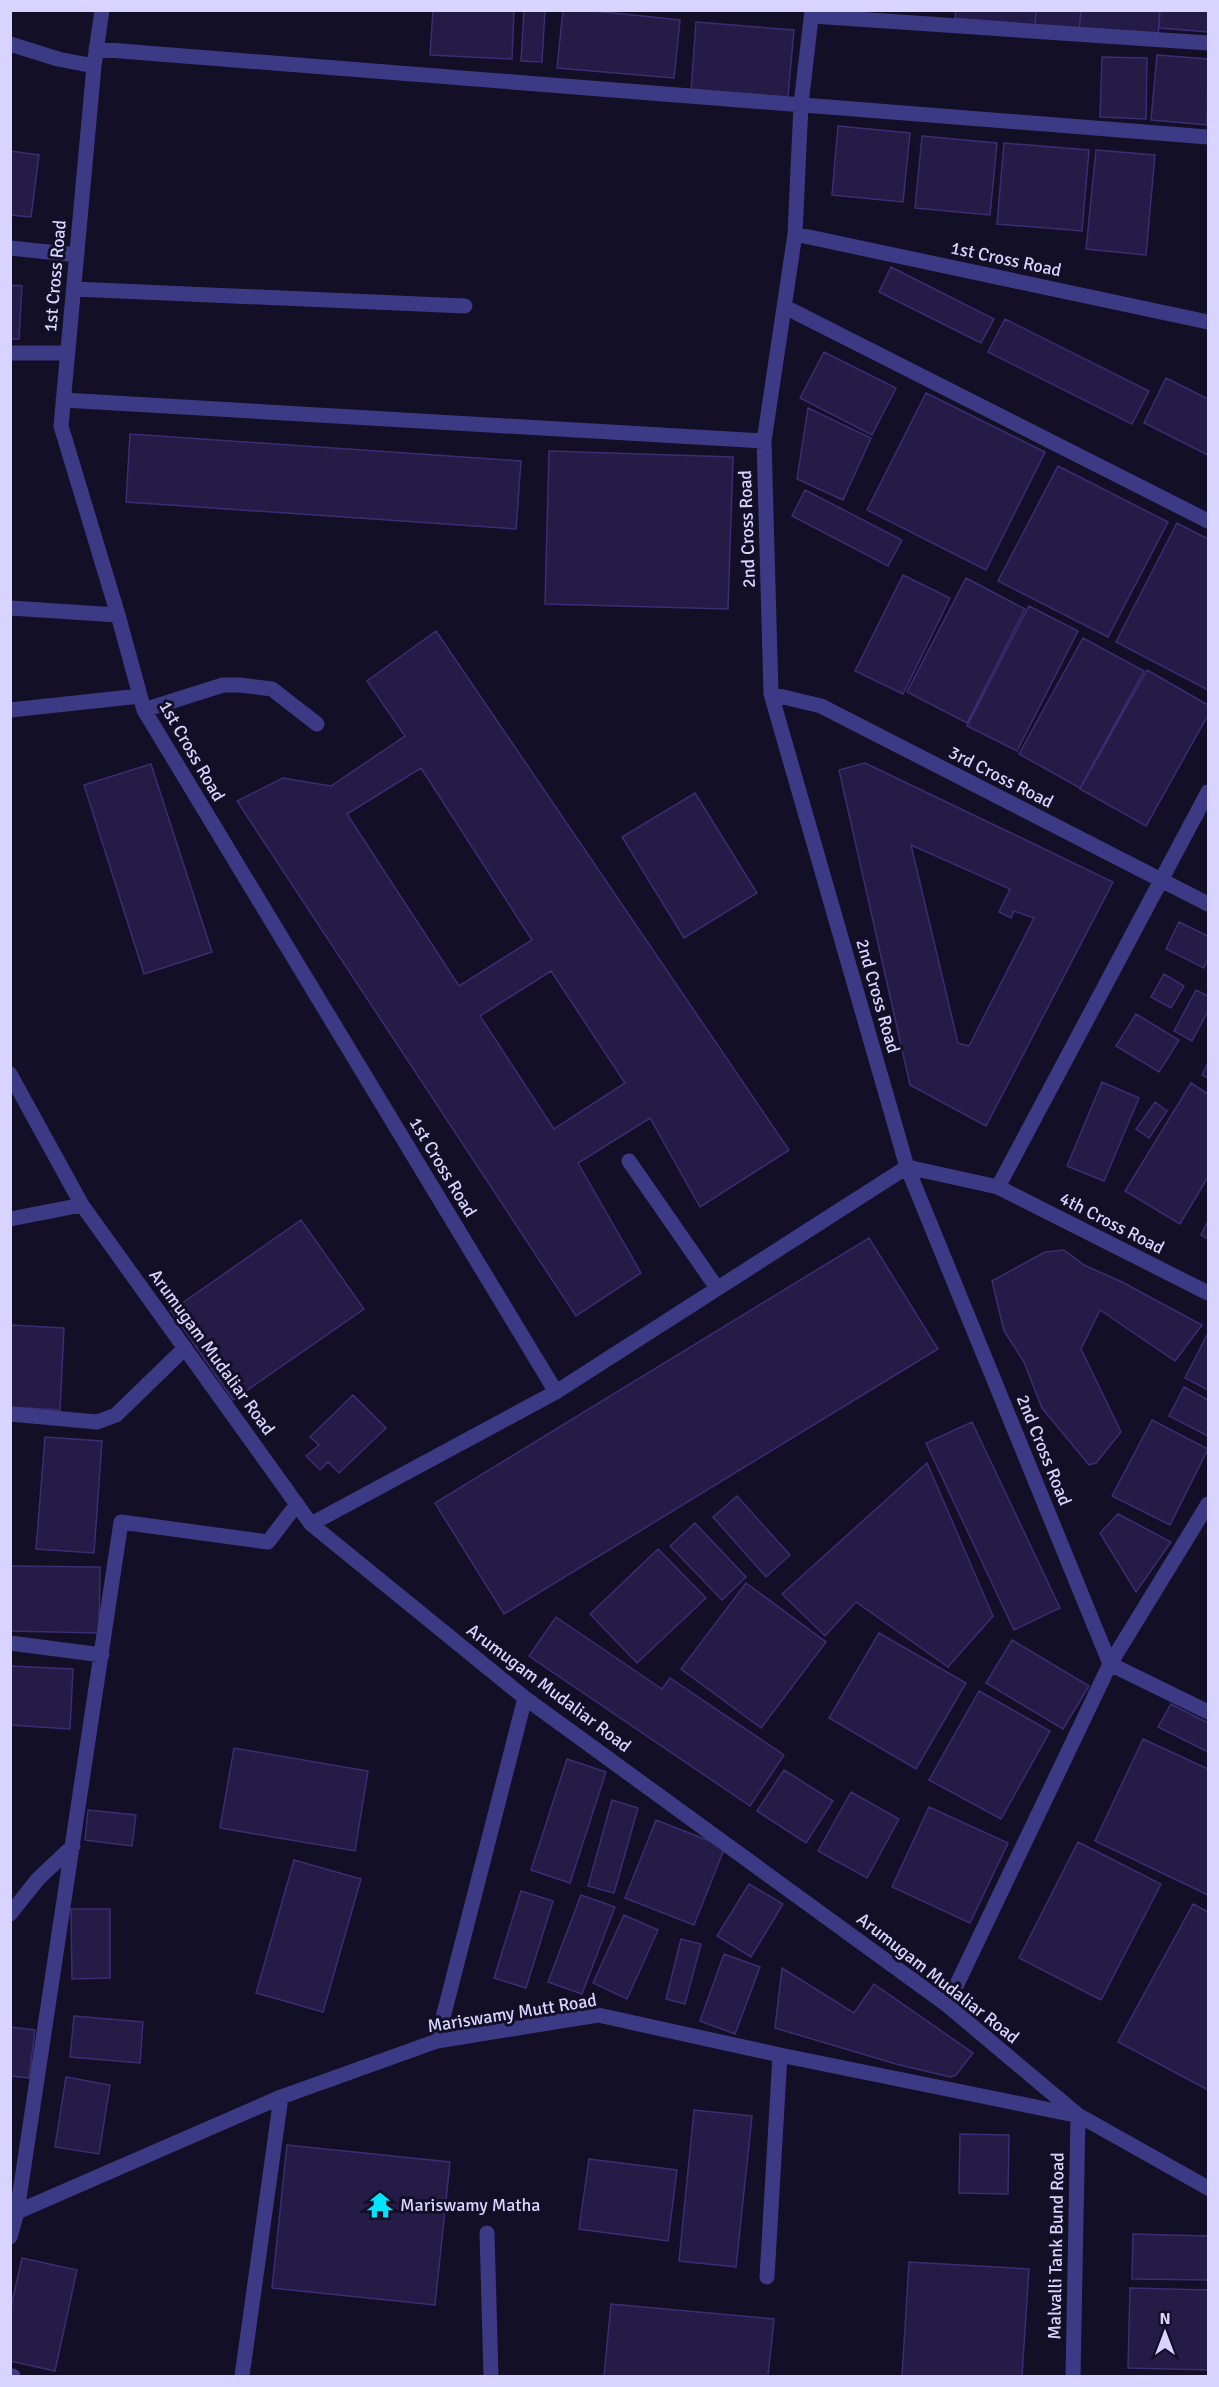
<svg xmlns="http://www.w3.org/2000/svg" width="1219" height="2387" font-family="Signika,sans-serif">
<rect width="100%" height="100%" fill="#130f26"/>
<!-- building -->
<path fill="#241b47" stroke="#3b2d73" stroke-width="1.5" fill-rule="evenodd" d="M433 10H514L512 59 430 55Z
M524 10H545L542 62 521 61Z
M563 10H585L680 20 674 78 557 68Z
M956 10H1036L1035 25 955 18Z
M1036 10H1081L1079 31 1035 27Z
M1081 10H1160L1158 37 1079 31Z
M1160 10H1208V32L1159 28Z
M696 22 794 30 788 97 691 91Z
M1157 55 1208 59 1207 125 1151 120Z
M1102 57 1147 58 1146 119 1100 117Z
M838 126 910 133 903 202 832 195Z
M922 136 997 143 990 215 915 208Z
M1004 143 1089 150 1082 231 997 224Z
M1096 150 1155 155 1146 255 1086 249Z
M10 151 39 155 31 217 10 215Z
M891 267 994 319 981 343 879 292Z
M10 285 22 286 19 339H10Z
M1005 319 1149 391 1132 424 988 352Z
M824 352 896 388 872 435 800 398Z
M1166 378 1208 399V455L1144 423Z
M926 393 1045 452 986 570 867 510Z
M808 408 871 438 843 500 797 479Z
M130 434 521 461 516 529 126 502Z
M549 451 733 457 728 609 545 604Z
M1058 466 1168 522 1108 637 998 581Z
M805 490 902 540 888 566 792 516Z
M1177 523 1208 539V690L1116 642Z
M903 575 950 598 903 694 855 671Z
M966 578 1025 609 967 723 907 692Z
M1029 606 1078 631 1017 751 967 726Z
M436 631 789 1150 700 1207 650 1118 578 1163 641 1273 576 1316 237 801 283 778 331 786 405 736 367 681ZM421 768 532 940 459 986 347 814ZM551 971 625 1083 554 1129 480 1016Z
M1083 638 1144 671 1080 788 1019 754Z
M1147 670 1208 705V715L1146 826 1080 789Z
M865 763 1113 882 986 1126 910 1085 839 770ZM911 845 1010 889 999 912 1011 918 1014 911 1034 918 969 1046 958 1043Z
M151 764 212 952 144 974 84 785Z
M695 793 757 893 684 938 622 837Z
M1179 922 1208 936V958L1204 968 1166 949Z
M1164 974 1184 986 1171 1008 1151 997Z
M1196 990 1208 996V1011L1192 1041 1174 1031Z
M1136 1014 1179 1040 1159 1072 1116 1046Z
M1208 1063V1078L1202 1075Z
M1102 1082 1139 1098 1104 1181 1067 1166Z
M1191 1083 1208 1094V1177L1180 1224 1125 1191Z
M1155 1102 1167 1111 1149 1138 1136 1129Z
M301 1220 364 1309 233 1400 171 1311Z
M1208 1221V1239L1201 1235Z
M869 1238 938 1349 504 1614 435 1503Z
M1064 1250 1084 1265 1122 1282 1202 1325 1175 1361 1100 1310 1081 1349 1121 1432 1096 1463 1089 1465 1042 1408 1024 1362 1004 1331 992 1281 1045 1252Z
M10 1325 64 1328 60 1410 10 1407Z
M1208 1333V1390L1185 1378Z
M1184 1387 1208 1400V1436L1169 1416Z
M353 1395 386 1428 339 1473 328 1462 320 1470 306 1456 319 1445 310 1437Z
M1152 1420 1208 1449 1170 1525 1112 1496Z
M972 1422 1060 1608 1014 1630 926 1443Z
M45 1437 102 1441 94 1553 36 1549Z
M927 1463 993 1616 948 1667 856 1602 825 1636 782 1594Z
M737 1496 790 1555 766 1577 713 1517Z
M1118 1514 1171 1542 1136 1592 1100 1533Z
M695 1523 746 1577 722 1600 670 1546Z
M658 1549 706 1598 637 1663 590 1614Z
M10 1566 100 1567 99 1633 10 1631Z
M746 1583 826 1642 761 1728 681 1669Z
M556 1617 662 1689 670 1678 784 1755 750 1806 529 1656Z
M879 1633 966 1683 916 1769 829 1718Z
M1012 1640 1089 1686 1063 1729 986 1683Z
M10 1666 73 1669 70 1729 10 1725Z
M979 1691 1050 1731 1001 1819 929 1780Z
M1171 1704 1208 1723V1752L1158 1727Z
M1143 1739 1208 1769V1895L1095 1841Z
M234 1748 368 1771 355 1851 220 1828Z
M567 1759 606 1772 570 1883 531 1870Z
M784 1770 833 1801 806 1843 757 1811Z
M851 1792 899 1819 867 1878 818 1851Z
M612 1800 638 1808 614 1893 588 1886Z
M929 1807 1008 1843 970 1923 892 1887Z
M88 1810 136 1815 132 1846 85 1840Z
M656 1820 725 1847 694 1925 625 1898Z
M1078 1842 1161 1884 1101 2000 1019 1958Z
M294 1860 361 1879 323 2012 256 1993Z
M749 1884 783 1904 751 1957 717 1936Z
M521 1891 553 1901 526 1988 494 1978Z
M581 1895 615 1907 582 1994 548 1982Z
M1193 1904 1208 1912V2090L1118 2042Z
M71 1909H110V1978L72 1979Z
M624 1915 658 1930 627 1999 593 1983Z
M681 1939 701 1944 685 2004 666 1999Z
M724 1954 760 1967 735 2034 700 2021Z
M782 1968 854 2013 874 1984 973 2053 956 2075 950 2077 896 2064 775 2028Z
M74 2016 143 2022 140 2063 70 2057Z
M10 2027 35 2030 29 2078 10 2076Z
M66 2077 110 2085 99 2154 55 2147Z
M694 2110 752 2116 736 2267 679 2261Z
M960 2134 1009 2135 1008 2194 959 2193Z
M287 2145 450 2162 435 2305 272 2288Z
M589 2159 677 2170 668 2241 579 2229Z
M1133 2234 1208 2236V2280L1132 2279Z
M22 2258 77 2270 55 2371 10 2361V2311Z
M909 2262 1029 2269 1022 2376H902Z
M1130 2288 1208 2290V2370L1128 2368Z
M611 2304 774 2319 768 2376H604Z"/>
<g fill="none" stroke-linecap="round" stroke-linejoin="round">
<!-- minor -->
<path stroke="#3d3a85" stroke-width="15" d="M102 10 94 66 61 426 118 615 144 710 556 1392
M812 10 801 104 795 234 764 441 771 694 907 1167 1110 1664 1208 1712
M812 16 1208 43
M10 44 58 59 94 66
M96 49 1208 137
M795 234 1208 322
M10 248 77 255
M74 289 465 306
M785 307 1208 521
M10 353H67
M63 400 764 441
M10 608 118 615
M771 694 821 706 1208 904
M10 710 140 696
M144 710 223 685H240L272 689 317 724
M10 1074 82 1205 311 1524 525 1698 947 2005 1078 2115 1208 2188
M629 1161 717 1288
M998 1187 1208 792
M10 1219 82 1205
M10 1414 97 1422 116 1415 185 1348
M311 1524 556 1392 907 1167 998 1187 1208 1293
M10 1643 102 1655
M10 1914 38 1879 73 1846
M947 2005 1110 1664 1208 1504
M437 2041 525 1698
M10 2212H17L281 2097 437 2041 598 2015 780 2055 1075 2115
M487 2233 491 2376
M10 2237 17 2212 121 1522 268 1542 297 1504
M767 2277 780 2055
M10 2376H13
M242 2376 281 2097
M1073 2376 1078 2115"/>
</g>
<!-- icons -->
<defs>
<g id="temple-bare" transform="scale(2.07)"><path d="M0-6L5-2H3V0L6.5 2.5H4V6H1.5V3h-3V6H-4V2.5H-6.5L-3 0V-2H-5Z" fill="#00e5ff" stroke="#130f26" stroke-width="2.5" paint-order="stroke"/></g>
</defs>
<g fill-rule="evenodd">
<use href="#temple-bare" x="380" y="2205"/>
</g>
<g text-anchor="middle" stroke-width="6" stroke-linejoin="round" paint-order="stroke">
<!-- street labels -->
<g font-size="18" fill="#d9d4ff" stroke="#130f26">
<text transform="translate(1006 259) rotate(12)" y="6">1st Cross Road</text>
<text transform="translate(55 276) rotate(-85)" y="6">1st Cross Road</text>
<text transform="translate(747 529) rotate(-92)" y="6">2nd Cross Road</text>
<text transform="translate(192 751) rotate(60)" y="6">1st Cross Road</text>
<text transform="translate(1001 777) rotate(27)" y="6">3rd Cross Road</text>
<text transform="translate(878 996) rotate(74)" y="6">2nd Cross Road</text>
<text transform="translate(443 1167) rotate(59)" y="6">1st Cross Road</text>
<text transform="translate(1112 1223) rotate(27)" y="6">4th Cross Road</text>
<text transform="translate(212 1352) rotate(54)" y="6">Arumugam Mudaliar Road</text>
<text transform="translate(1044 1450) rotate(68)" y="6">2nd Cross Road</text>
<text transform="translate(549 1688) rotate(37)" y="6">Arumugam Mudaliar Road</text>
<text transform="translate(938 1978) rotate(38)" y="6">Arumugam Mudaliar Road</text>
<text transform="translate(512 2013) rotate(-9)" y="6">Mariswamy Mutt Road</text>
<text transform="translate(1056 2246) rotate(-89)" y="6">Malvalli Tank Bund Road</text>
</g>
<!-- poi labels -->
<g font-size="18" fill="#d9d4ff" stroke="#130f26" text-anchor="start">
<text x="400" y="2211">Mariswamy Matha</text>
</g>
</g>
<!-- border -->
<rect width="1219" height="2387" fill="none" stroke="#d9d4ff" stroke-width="24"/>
<!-- north arrow -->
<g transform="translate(1165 2333)" stroke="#130f26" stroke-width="4.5" paint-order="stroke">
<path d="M0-4.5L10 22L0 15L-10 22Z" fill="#d9d4ff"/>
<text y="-9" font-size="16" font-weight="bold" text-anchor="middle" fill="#d9d4ff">N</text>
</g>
</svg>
